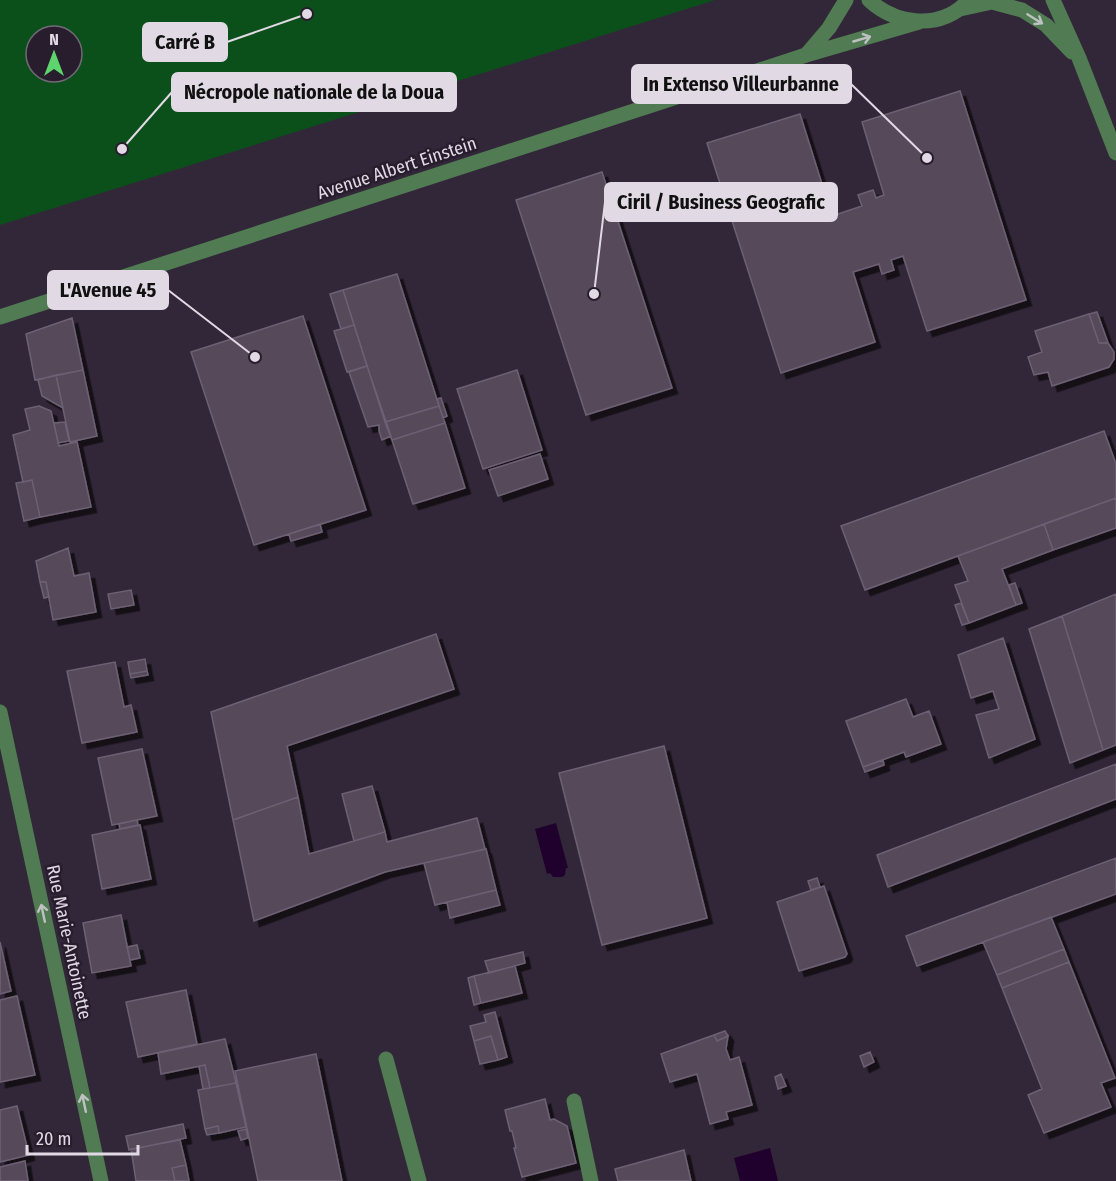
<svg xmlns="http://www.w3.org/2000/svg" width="1116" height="1181" font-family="'Fira Sans Condensed',sans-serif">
<defs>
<filter id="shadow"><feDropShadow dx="5.5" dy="5.5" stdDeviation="0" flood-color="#0009"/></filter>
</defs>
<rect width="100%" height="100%" fill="#322738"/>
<!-- green -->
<path fill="#0b501a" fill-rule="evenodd" d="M0 0H715L0 225ZM36 36H72V72H36Z"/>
<!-- water -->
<path fill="#20002d" d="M556 823 568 868H566L565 875 562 877H553L550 873 547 874 535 829Z
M770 1148 778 1181H740L734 1158Z"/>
<!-- building -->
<path fill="#54495a" stroke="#6d6174" stroke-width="1.5" filter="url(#shadow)" d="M960 91 1026 300 927 331 903 256 891 260 894 270 882 274 879 264 853 272 875 342 781 373 707 143 800 114 832 216 862 206 858 195 873 190 876 198 884 195 862 122Z
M602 172 672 388 586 415 516 200Z
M397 274 439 406 385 422 343 290Z
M343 290 354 325 341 329 330 294Z
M1097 312 1108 343H1099L1089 314Z
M1089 314 1099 343H1108L1114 352V359L1109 367 1052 386 1048 372 1034 375 1028 357 1042 352 1035 331Z
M303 316 366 510 254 545 191 352Z
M72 318 83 370 35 380 26 334Z
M354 325 367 366 347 372 334 331Z
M367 366 391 436 382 440 379 431V425L368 427 349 372Z
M83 370 97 436 70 442 56 375Z
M517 370 542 450 483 469 457 389Z
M56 375 63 408 42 396 38 380Z
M441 398 447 416 443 418 437 399Z
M39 406 51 411 59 446 77 442 91 507 40 517 32 480 23 482 13 435 30 430 25 409Z
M439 406 445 423 392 440 385 422Z
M65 422 69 441 58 443 54 423Z
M445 423 465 488 413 504 392 440Z
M1104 431 1116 464V498L865 590 841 526Z
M540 454 548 479 498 496 489 470Z
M32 480 40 517 24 521 16 483Z
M1116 498V528L1053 550 1044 524Z
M320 524 322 532 291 541 289 534Z
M1044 524 1053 550 1002 569 1016 605 969 623 955 585 968 581 958 556Z
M68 548 74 576 89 573 96 612 53 620 46 582H40L36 561Z
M40 582H46L49 597 44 598Z
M1015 583 1022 603 1016 605 1009 585Z
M131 590 134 605 111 609 108 594Z
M1116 594V745L1103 750 1062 616Z
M961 603 969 623 962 625 955 605Z
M1062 616 1103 750 1070 763 1029 629Z
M436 634 454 689 287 746 298 797 233 820 211 712Z
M1003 638 1035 739 989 758 976 715 999 709 993 691 971 698 958 655Z
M145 659 147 671 130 674 128 662Z
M115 662 124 707 131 705 137 732 82 743 67 671Z
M147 671 148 675 131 678 130 674Z
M906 699 913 717 929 711 941 744 906 757 904 752 863 767 846 721Z
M664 746 707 918 602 945 559 773Z
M142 749 157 816 112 825 98 758Z
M883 760 884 765 865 772 863 767Z
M1116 764V799L888 887 877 855Z
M372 786 385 832 354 841 342 794Z
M298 797 309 854 385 832 387 842 477 818 485 849 385 872 254 921 233 820Z
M137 820 138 825 120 829 119 824Z
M140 825 151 879 102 889 92 835Z
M486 849 496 890 435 905 424 863Z
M1116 858V894L917 966 906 936Z
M817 878 820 887 811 890 808 881Z
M824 886 847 954 845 957 799 971 777 902Z
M496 890 500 905 450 918 447 902Z
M121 915 131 966 92 973 83 923Z
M1051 917 1064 949 997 975 983 942Z
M0 942 11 991 0 994Z
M137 945 140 958 130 960 127 947Z
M1064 949 1069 962 1002 988 997 975Z
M523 952 525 963 489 973 485 961Z
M1069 962 1115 1078 1101 1083 1111 1107 1044 1133 1028 1095 1042 1089 1002 988Z
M515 966 522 993 481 1003 474 976Z
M474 976 481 1003 474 1005 468 978Z
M186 990 197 1044 138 1057 126 1002Z
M17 996 35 1075 0 1082V1000Z
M495 1012 507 1057 498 1060 491 1036 474 1041 470 1026 486 1022 484 1015Z
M725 1031 728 1036 717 1041 714 1035Z
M714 1035 717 1041 728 1036 726 1049 730 1060 739 1057 752 1105 726 1112 728 1119 710 1124 697 1074 670 1082 661 1054Z
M491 1036 498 1060 480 1064 474 1041Z
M225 1039 236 1083 210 1088 205 1065 161 1074 158 1053Z
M870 1052 874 1062 864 1067 860 1056Z
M316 1054 342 1181H258L235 1071Z
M205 1065 210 1088 203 1089 199 1066Z
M781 1074 786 1086 778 1089 775 1077Z
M236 1083 246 1127 219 1133 218 1126 205 1129 198 1090Z
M545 1099 550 1120 554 1119 567 1126 576 1163 522 1177 514 1148H516L512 1131H510L505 1110Z
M17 1106 29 1155 0 1162V1110Z
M183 1124 186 1138 129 1150 126 1136Z
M218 1126 219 1133 207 1135 205 1129Z
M246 1129 248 1138 241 1140 238 1131Z
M180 1140 186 1165 172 1168 175 1181H136L131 1149Z
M684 1150 691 1181H618L615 1169Z
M25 1161 28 1181H0V1167Z
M186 1165 189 1181H175L172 1168Z"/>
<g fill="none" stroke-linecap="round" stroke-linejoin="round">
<!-- minor -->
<path stroke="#507b53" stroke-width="15" d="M869 0C896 25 940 30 967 2
M1053 0 1079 58 1116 153
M960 9 992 2 1022 10 1046 25 1072 52
M806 55 829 28 846 0
M0 317 806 55 919 22
M0 712 101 1181
M386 1059 419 1181
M574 1101 591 1181"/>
</g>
<!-- one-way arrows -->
<defs><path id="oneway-shaft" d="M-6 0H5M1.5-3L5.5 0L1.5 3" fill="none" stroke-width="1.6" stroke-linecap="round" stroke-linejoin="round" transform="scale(1.5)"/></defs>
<g stroke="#bdc2c0">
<use href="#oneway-shaft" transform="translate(1035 19) rotate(32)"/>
<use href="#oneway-shaft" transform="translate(862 39) rotate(-16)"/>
<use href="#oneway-shaft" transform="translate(43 913) rotate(-102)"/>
<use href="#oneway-shaft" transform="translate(84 1103) rotate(-102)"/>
</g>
<g text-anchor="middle" stroke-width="5" stroke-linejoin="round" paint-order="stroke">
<!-- street labels -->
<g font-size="18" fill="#e1dae5" stroke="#281d2d">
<text transform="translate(397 168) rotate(-18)" y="6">Avenue Albert Einstein</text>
<text transform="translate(69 942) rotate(78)" y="6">Rue Marie-Antoinette</text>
</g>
</g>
<!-- callouts -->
<path fill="none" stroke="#e1dae5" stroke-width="2" d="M307 14L227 42M927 158L851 84M122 149L172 92M594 294L605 202M255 357L168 290"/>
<g fill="#e1dae5" stroke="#281d2d" stroke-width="2">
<circle cx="307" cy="14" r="6"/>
<circle cx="927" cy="158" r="6"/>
<circle cx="122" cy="149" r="6"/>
<circle cx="594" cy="294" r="6"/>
<circle cx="255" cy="357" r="6"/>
</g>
<g fill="#e1dae5" stroke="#e1dae5" stroke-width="2">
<rect x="143" y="23" width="84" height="38" rx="6"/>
<rect x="632" y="65" width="219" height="38" rx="6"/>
<rect x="172" y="73" width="284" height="38" rx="6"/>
<rect x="605" y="183" width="232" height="38" rx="6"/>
<rect x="48" y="271" width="120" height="38" rx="6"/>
</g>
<g font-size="20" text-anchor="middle" font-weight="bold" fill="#111">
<text x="185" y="49">Carré B</text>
<text x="741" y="91">In Extenso Villeurbanne</text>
<text x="314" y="99">Nécropole nationale de la Doua</text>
<text x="721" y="209">Ciril / Business Geografic</text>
<text x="108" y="297">L'Avenue 45</text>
</g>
<!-- north arrow -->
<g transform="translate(54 54)"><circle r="28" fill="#281d2d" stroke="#726977" stroke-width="1.5"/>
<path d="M0-4.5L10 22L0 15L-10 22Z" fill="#5dd56c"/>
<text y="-9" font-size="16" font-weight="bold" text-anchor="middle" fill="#e1dae5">N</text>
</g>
<!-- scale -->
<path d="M27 1145v9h111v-9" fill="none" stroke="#e1dae5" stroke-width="3"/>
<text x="36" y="1145" font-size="18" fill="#e1dae5" stroke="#281d2d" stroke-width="4.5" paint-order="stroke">20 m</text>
</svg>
